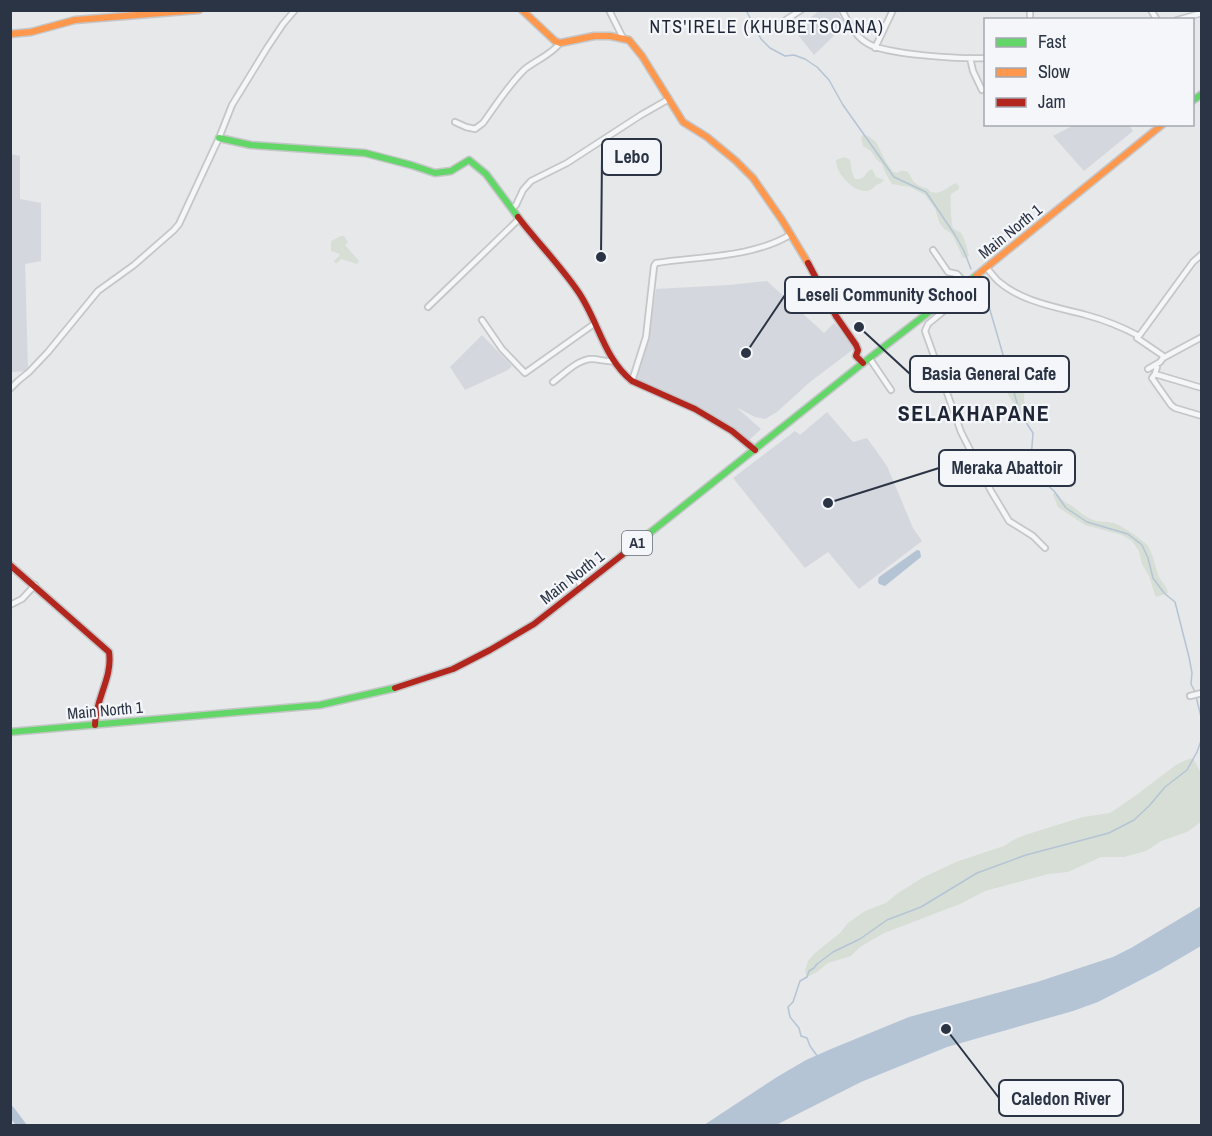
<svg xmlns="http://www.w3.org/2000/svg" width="1212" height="1136" font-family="'Archivo Narrow',sans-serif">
<rect width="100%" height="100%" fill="#e6e8ea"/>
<!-- built -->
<path fill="#d4d7dd" d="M819 11H837L845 25 814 55 794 30Z
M1076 124 1129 125 1133 131 1084 171 1053 136Z
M10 154 20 156V199L41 203V261L25 264 28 371 11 372Z
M767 281 824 333 834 323 855 348 810 382 777 412 765 419 755 417 736 407 761 429 748 441 704 410 683 400 651 388 636 379 649 335 656 289 729 285Z
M482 335 512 366 508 370 465 390 450 367Z
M827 412 853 442 867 438 887 466 913 528 922 541 859 589 828 552 805 568 733 478 795 431 800 435Z"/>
<!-- green -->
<path fill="#d6ded6" d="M863 135 868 136 876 142 886 162 893 172 898 173 900 171C911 170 908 175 914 182 918 186 923 187 928 189 929 190 930 192 932 192 940 195 949 187 955 183L959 186V189L951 194C950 198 951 225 953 228 955 230 959 231 961 233 964 236 968 251 969 256L963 258 955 240 951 233 944 229 939 222 935 208 925 195 910 187 892 184 886 174 882 164 876 159 871 151 863 146 861 138Z
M845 157 850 160 852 172 855 179C867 180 863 173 872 169L876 177 884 180 881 183 876 185C864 203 835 176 836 160Z
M341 236H344L348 242 345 245 359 261 357 264 341 259 337 263H335L334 261 340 255 338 253 331 251V241Z
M1010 358 1015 363 1014 376 1023 382 1025 386 1024 400 1026 410 1022 419H1017L1014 404 1006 391 1002 381 1003 365 1006 360Z
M1054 493 1058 494C1062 501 1065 502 1072 506 1078 510 1083 516 1091 519 1098 523 1106 521 1113 523 1121 525 1143 540 1148 546 1154 556 1155 567 1159 577 1162 583 1167 586 1168 593L1156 597 1155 595 1149 576 1142 564 1139 551 1132 541 1122 535 1085 525 1058 507 1053 495Z
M1193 758 1201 773V822L1187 832 1161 841 1146 851 1124 857H1101L1068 872 1048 874 985 891 960 904 884 933 860 947 851 956 828 963 817 972 807 977 805 971 808 961 815 953 840 933 848 923 865 911 886 903 898 893 922 878 956 862 1004 846 1015 839 1028 834 1083 817 1110 813 1135 796 1176 765 1186 760Z"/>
<!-- water -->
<path fill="#b4c4d5" d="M917 550 920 551 921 557 885 586 879 584 878 581 879 577Z
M1201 906V946L1160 970 1098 1002 1073 1011 947 1047 861 1082 776 1125H704L777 1077 806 1060 831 1049 909 1017 1037 982 1113 957 1131 948Z"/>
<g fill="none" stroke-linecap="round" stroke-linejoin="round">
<!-- stream -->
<path stroke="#b4c4d5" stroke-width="1.5" d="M746 10 761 39 770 48 785 56 794 55 805 59 817 67 829 80 843 105 894 177 926 192 955 235 964 251 971 269
M983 286 1020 413 1033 433 1031 459 1043 481 1054 491 1066 508 1087 522 1128 534 1142 545 1148 558 1153 578 1164 593 1175 602 1189 657 1192 673 1191 684 1195 692 1202 721
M818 1057 810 1046 807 1038 801 1036 799 1028 790 1017 788 1007 793 1002 800 981 807 977 809 971 814 968 817 964 833 952 860 939 887 920 921 907 977 873 1026 855 1109 833 1134 820 1149 806 1165 787 1187 770 1197 752 1202 738"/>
<!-- river -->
<path stroke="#b4c4d5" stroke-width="9" d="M10 1110 22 1126"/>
<!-- street casing -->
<g stroke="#c4c6c8" stroke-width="8">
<path id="street" d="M609 10 623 38
M842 10C848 22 855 36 867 43 886 55 961 59 986 58
M1030 10V20
M1151 10 1157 20
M1177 20 1202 13
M768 24 774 26 778 25 801 10
M875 48 893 10
M970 58 973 71 982 90
M455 122 466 127 475 129 483 123C496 105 509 84 525 69 536 60 551 55 560 43
M512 209 516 205 523 190 531 181 567 163 641 115 669 99
M933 250 948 272 957 274 966 284
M986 267C990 272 994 277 998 281 1022 302 1056 307 1086 315 1105 320 1122 327 1139 336L1193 262 1202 254
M959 289 962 296 928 324 925 331 961 432 991 491 1009 521 1033 536 1045 548
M428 307 519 219
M482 320 502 349 525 373 594 324
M1139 336 1137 338 1162 355 1163 358
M870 359 891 390
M1157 364V367L1155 374 1202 388
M1148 369 1160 362 1163 358 1202 337
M1155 374 1152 378 1171 405 1175 408 1202 416
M632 381 646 337 654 266 656 263C700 256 751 258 790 235
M553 382C564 374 578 359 592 359 599 359 606 362 613 361
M10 389 18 381 29 372 48 352 98 291 134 265 174 230 179 224 219 138 232 105 267 48 283 24 295 10
M570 579 578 581 582 587
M10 605 22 599 35 585
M1190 696 1202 693"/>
</g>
<!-- fast casing -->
<g stroke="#c4c6c8" stroke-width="9">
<path id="fast" d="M1192 101 1202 94
M219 138 251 145 365 153 411 165 435 173 451 171 469 160 486 174 518 217
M622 555 863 363 977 275
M10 732 320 705 395 688"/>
</g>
<!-- slow casing -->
<g stroke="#c4c6c8" stroke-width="9">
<path id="slow" d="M522 10 555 41 560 43 594 36H610L629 40 642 56 683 122 707 137 736 161 753 178 782 220 808 263
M10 34 31 32 75 20 199 10
M977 275 1163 124"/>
</g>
<!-- jam casing -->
<g stroke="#c4c6c8" stroke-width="9">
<path id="jam" d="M518 217C537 242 559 264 577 290 598 319 603 358 632 381L695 409 732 431 755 450
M808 263 836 316 856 345 858 350 856 356 863 363
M10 565 109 652C113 678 95 699 95 725
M395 688 453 669 490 650 534 624 622 555"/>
</g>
<!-- street -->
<use href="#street" stroke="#f5f6f7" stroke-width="4.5"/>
<!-- fast -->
<use href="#fast" stroke="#63d668" stroke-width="6"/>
<!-- slow -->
<use href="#slow" stroke="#ff974d" stroke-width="6"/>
<!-- jam -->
<use href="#jam" stroke="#b3261e" stroke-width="6"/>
</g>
<g text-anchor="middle" stroke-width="4.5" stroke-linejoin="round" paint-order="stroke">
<!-- shield labels -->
<rect fill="#f4f6f9" stroke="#676e7b" stroke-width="1.5" x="622" y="531" width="30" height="24" rx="4.5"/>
<g font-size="15" font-weight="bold" fill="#2b3445">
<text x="637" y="548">A1</text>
</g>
<!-- street labels -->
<g font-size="16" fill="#2b3445" stroke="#f4f6f9">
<text transform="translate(1010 231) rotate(-39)" y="6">Main North 1</text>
<text transform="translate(572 577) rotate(-38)" y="6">Main North 1</text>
<text transform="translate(105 710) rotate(-5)" y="6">Main North 1</text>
</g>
<!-- neighbourhood labels -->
<g font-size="18" letter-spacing="1.5" fill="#1d2536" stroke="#f4f6f9">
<text x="767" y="33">NTS'IRELE (KHUBETSOANA)</text>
</g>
<!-- district labels -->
<g font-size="22" font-weight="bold" letter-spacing="1.5" fill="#1d2536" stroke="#f4f6f9">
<text x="974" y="421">SELAKHAPANE</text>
</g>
</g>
<!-- callouts -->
<path fill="none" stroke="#2b3445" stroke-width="2" d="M601 257L602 157M746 353L785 295M859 327L910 374M828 503L939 468M946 1029L999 1098"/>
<g fill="#2b3445" stroke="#f4f6f9" stroke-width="2">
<circle cx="601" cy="257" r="6"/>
<circle cx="746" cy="353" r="6"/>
<circle cx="859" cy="327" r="6"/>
<circle cx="828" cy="503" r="6"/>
<circle cx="946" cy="1029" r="6"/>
</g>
<g fill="#f4f6f9" stroke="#2b3445" stroke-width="2">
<rect x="602" y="139" width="59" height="36" rx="6"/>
<rect x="785" y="277" width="204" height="36" rx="6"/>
<rect x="910" y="356" width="159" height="36" rx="6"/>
<rect x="939" y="450" width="136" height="36" rx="6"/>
<rect x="999" y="1080" width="124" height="36" rx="6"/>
</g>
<g font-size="18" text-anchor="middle" font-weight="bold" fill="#2b3445">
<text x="632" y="163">Lebo</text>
<text x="887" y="301">Leseli Community School</text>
<text x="989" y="380">Basia General Cafe</text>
<text x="1007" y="474">Meraka Abattoir</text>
<text x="1061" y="1105">Caledon River</text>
</g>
<!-- border -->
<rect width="1212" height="1136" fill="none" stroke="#2b3445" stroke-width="24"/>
<!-- legend -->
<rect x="984" y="18" width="210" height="108" fill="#f4f6f9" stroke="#a4a8b1" stroke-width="1.5"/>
<rect x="996" y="38" width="30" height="9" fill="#63d668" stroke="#a4a8b1" stroke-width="1.5"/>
<text x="1038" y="48" font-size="18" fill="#2b3445">Fast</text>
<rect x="996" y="68" width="30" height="9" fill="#ff974d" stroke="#a4a8b1" stroke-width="1.5"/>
<text x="1038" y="78" font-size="18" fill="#2b3445">Slow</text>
<rect x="996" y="98" width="30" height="9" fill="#b3261e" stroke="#a4a8b1" stroke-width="1.5"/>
<text x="1038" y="108" font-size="18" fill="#2b3445">Jam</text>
</svg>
